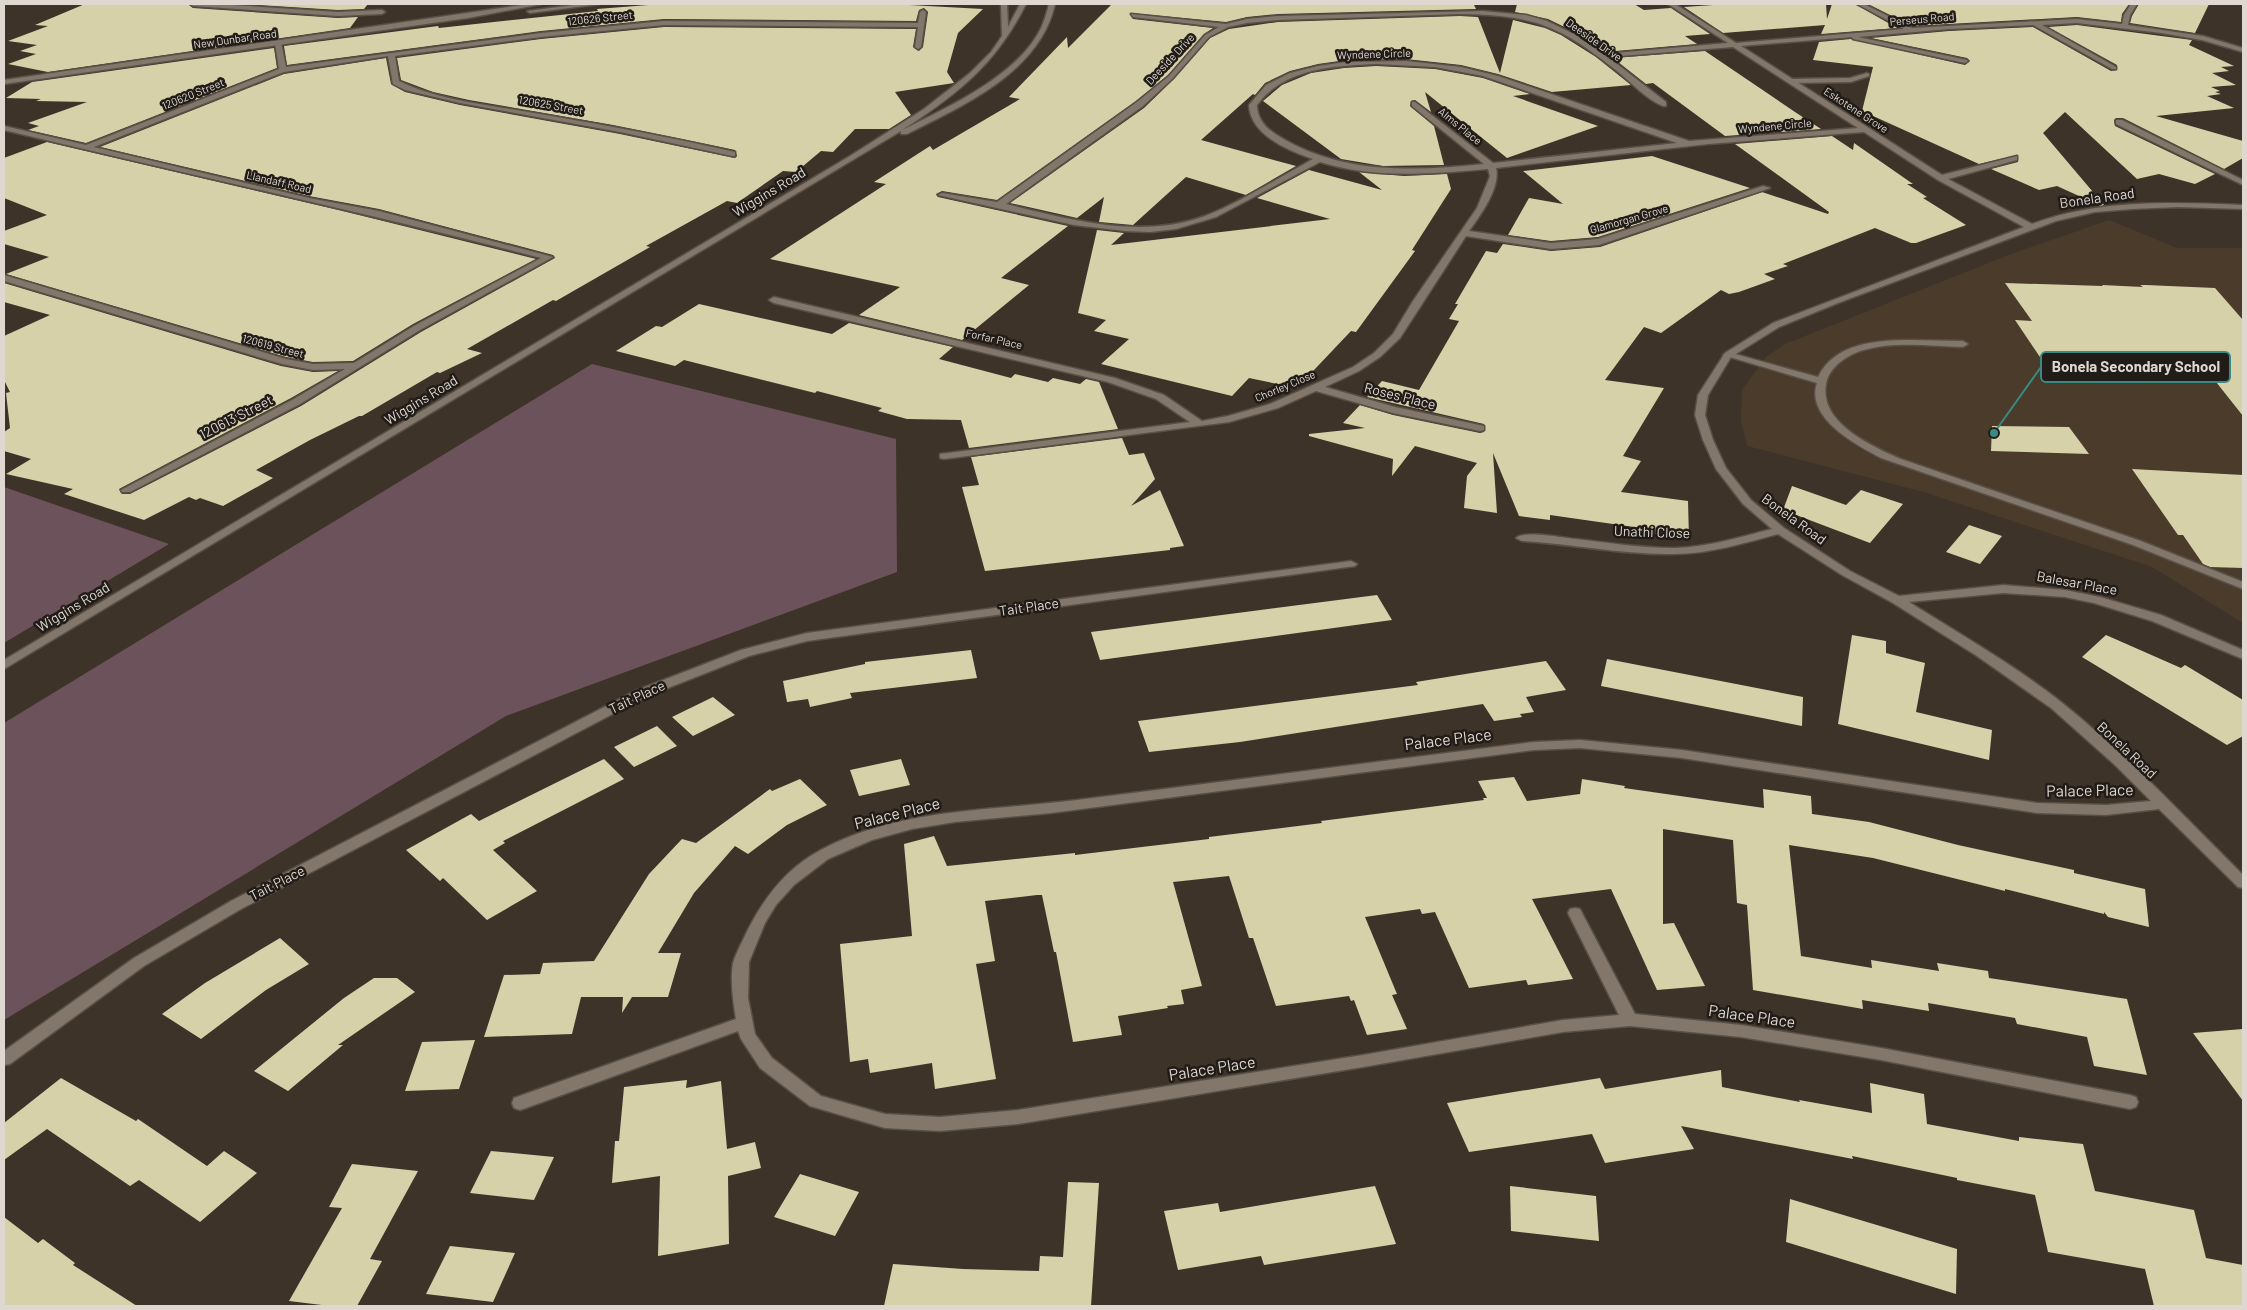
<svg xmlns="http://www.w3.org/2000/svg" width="2247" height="1310" font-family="Barlow,sans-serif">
<rect width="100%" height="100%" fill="#3e3329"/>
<!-- built -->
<path fill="#4a3b2b" d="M2109 220 2177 248H2243V623L2152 567 1927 493 1747 446 1741 421 1742 390 1766 357 1785 344 2011 254Z"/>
<!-- green -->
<path fill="#6c525a" d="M592 364 896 439 897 572 506 716 4 1020V723Z
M4 487 169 544 4 643Z"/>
<!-- building -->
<path fill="#d7d1a9" d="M85 4H188L193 8 338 18 358 17 350 28 48 72 8 64 36 54 20 51 37 45 8 41 48 26 35 25Z
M242 4H368L364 9 338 10Z
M661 4H891L983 9 958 33 947 72 954 83 895 92 911 115 889 129H855L833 152 821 151 796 172 783 171 737 203 727 201 646 246 650 247 556 301 553 300 467 349 482 353 440 373 437 372 362 416H359L310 440 256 470 273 478 223 506 200 498 196 500 189 497 144 520 64 494 73 489 6 474 31 459 4 451V432L10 428 6 393 10 392 5 382 4 372V336L50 315 4 302V283L281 366 313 372 338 371 291 398 119 489 122 494H130L301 406 421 332 555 258 553 255 379 209 309 196 100 147 284 74 386 58 391 84 405 92 460 105 620 134 735 158 737 156 735 150 711 145 613 125 469 100 433 92 401 80 397 58 541 39 664 27 916 29 913 47 919 51 923 47 928 12 924 8 919 10 916 21 664 19 541 31 287 65 284 46 438 26 439 28 503 21 598 11 597 9Z
M1112 4H1466L1474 5 1476 9 1278 14 1247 17 1226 22 1130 13 1133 19 1213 28 1204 34 1168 75 1136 101 997 200 942 191 936 194 938 197 1068 226 1001 278 1029 285 962 340 859 315 900 287 770 259 886 184 874 182 930 146 933 150 1020 99 1009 97 1067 37 1068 48Z
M1517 4H1634L1644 10 1671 8 1710 34 1685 36 1697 44 1604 52 1577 33 1548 19 1515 12Z
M1728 4H1826L1827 19 1832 4H1855L1897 28 1821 34 1825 25 1723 33 1684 7Z
M1868 4H2129L2122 14 2121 22 2077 17 1912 26Z
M2139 4H2209L2195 33 2130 23 2132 16Z
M1460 16 1478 17 1500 73 1513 20 1545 28 1561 35 1596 57 1631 85 1552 92 1498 74 1461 65 1406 59 1346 60 1318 64 1290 71 1265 83 1255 95 1253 94 1201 140 1296 166 1246 195 1186 177 1133 225 1099 222 1104 197 1077 218 1010 203 1144 108 1174 79 1210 38 1229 29 1278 22Z
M2077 25 2192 40 2189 45 2234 66 2221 67 2229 71 2212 73 2236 85 2211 87 2220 91 2215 92 2221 94 2207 96 2234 108 2156 116 2243 141V158L2224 169 2123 118H2116L2114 120 2115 126 2215 174 2195 184 2159 174 2137 179 2065 112 2043 133 2104 205 2101 206 2057 186 2039 190 1991 169 2018 162V155L1979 164 1862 111 1873 67 1813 60 1819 42 1851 39 1965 65 1970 61 1967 58 1871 38 1949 31 2033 27 2111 71 2117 70V65L2048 27Z
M274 48 277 68 86 143 28 130 39 126 28 123 87 102 36 101 41 99 6 98 32 82Z
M1705 51 1795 112 1821 129 1725 136 1653 83 1646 84 1613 58Z
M1376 66 1435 69 1483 78 1530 94 1513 96 1598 126 1507 158 1425 92 1431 112 1415 100 1411 101 1410 106 1434 126 1444 165 1383 166 1341 159 1263 101 1282 85 1311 73 1344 68Z
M1832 136 1853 150 1854 143 1913 184H1907L1927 197 1923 198 1966 225 1916 243H1911L1875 228 1783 264 1788 266 1764 274 1775 279 1739 292 1729 294 1721 290 1661 333 1644 327 1605 380 1664 388 1623 456 1641 461 1621 492 1688 501 1689 538 1648 533V529L1550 515V520L1519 516 1493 453 1497 513 1464 508 1467 476 1477 463 1415 446 1392 476 1393 459 1309 436V434L1365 428 1343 423 1360 405 1393 415 1480 433 1484 432V424L1367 397 1382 381 1419 390 1459 321 1449 319 1458 304H1455L1486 251 1497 253 1503 244 1551 251 1600 247 1762 192 1828 214 1829 212 1735 144Z
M47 142 339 210 536 259 413 324 353 361 313 362 286 357 6 274 49 257 4 244V231L47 215 4 198V158Z
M1652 156 1750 188 1598 237 1551 241 1508 235 1529 198 1563 204 1523 171Z
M1309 170 1382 190 1359 172 1404 176 1447 174 1451 189 1412 250 1415 251 1356 332 1351 331 1297 388 1249 378 1232 396 1101 364 1129 339 1094 331 1106 320 1078 313 1097 230 1124 233 1111 245 1330 219 1257 198Z
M2005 283 2103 286 2102 285 2143 287 2140 285H2146L2215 288 2243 320V416L2205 368 2042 360 2015 320 2032 321Z
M699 304 832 334 849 323 953 347 939 359 1011 378 1015 374 1048 382 1053 378 1080 384 1086 379 1099 382 1118 429 969 448 961 420 907 419 878 411 882 408 817 391 815 393 684 360 675 366 616 351 656 326 662 327Z
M1992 426 2069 427 2089 454 1991 451Z
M1122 438 1129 455 1144 453 1155 479 1131 506 1160 490 1184 546 1170 548V550L985 571 962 487 979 485 971 457Z
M2132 469 2243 475V568L2210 567 2203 564 2183 535H2178Z
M1792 486 1846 505 1861 490 1903 504 1870 543 1783 510Z
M1969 525 2002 536 1980 564 1946 552Z
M1377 595 1392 620 1100 660 1091 632Z
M1852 635 1886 641V653L1925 663 1916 712 1992 730 1989 760 1838 724Z
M2106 635 2181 668 2185 665 2243 700V736L2227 745 2082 657Z
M971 650 977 678 850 693 852 698 810 707 808 699 787 702 783 681 865 664V662Z
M1607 659 1803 697 1802 726 1601 686Z
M1546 661 1566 690 1526 697 1534 712 1520 714 1522 717 1494 721 1483 704 1240 742 1149 752 1138 721 1418 685 1416 682Z
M713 697 735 715 693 736 672 717Z
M657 726 677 746 634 767 614 747Z
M604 759 624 779 503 841 505 843 493 850 537 891 487 920 443 878 440 881 406 850 471 814 479 821Z
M901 759 910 785 859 796 850 770Z
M1514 777 1527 801 1580 794 1582 779 1625 786 1624 788 1764 808 1763 789 1811 796 1812 814 1869 822 1958 845 2074 870V873L2145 889 2149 927 2108 917 2104 912V914L2005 889V891L1873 858 1789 845 1801 956 1872 968 1871 960 1939 971 1937 963 1988 971 1989 978 2127 999 2147 1075 2094 1066 2087 1037 2017 1024 2015 1018 1928 1003 1929 1011 1862 1000 1863 1009 1753 990 1747 905 1737 903 1733 840 1663 829V924L1674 923 1705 986 1657 990 1611 889 1532 899 1573 979 1528 985 1526 980 1469 988 1435 912 1422 914 1420 909 1365 917 1397 994 1392 995 1407 1029 1367 1035 1354 1000 1351 1001 1349 996 1276 1006 1253 938H1249L1229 876 1173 882 1202 986 1181 990 1184 1004 1167 1006 1168 1008 1118 1016 1122 1035 1073 1042 1056 952H1054L1042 895H1037L985 901 995 961 976 964 996 1079 935 1089 932 1063 870 1073 868 1059 850 1062 840 944 912 936 904 844 934 836 947 866 1075 853V855L1209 839V837L1322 823 1321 821 1484 800 1483 798H1487L1478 781Z
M800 779 827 805 787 825 748 854 735 846 694 893 658 953H681L668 997H632L622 1013 623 997H581L572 1034 484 1037 504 975 540 974 543 963 594 961 649 874 682 839 696 843 770 789 772 791Z
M280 938 309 964 266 990 201 1039 162 1014 205 983Z
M374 978H397L415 992 338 1045H343L288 1091 254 1071 344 998Z
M2243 1029V1101L2193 1033Z
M475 1040 459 1089 405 1091 422 1042Z
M1721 1070 1722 1087 1800 1102 1799 1100 1872 1113 1870 1083 1924 1094 1927 1124 2019 1141V1137L2083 1144 2095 1191 2194 1210 2206 1258 2243 1265V1306H2154L2145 1269 2048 1252 2035 1195 1957 1180V1178L1852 1156 1853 1159 1681 1126 1694 1149 1605 1163 1592 1134 1469 1152 1447 1103 1600 1078 1605 1089Z
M61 1078 136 1121 138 1119 207 1166 224 1151 257 1173 200 1222 139 1180 130 1186 47 1129 4 1160V1123Z
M687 1080 686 1088 721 1081 727 1149 755 1142 761 1168 728 1176 729 1244 658 1256 660 1176 612 1183 615 1141H619L624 1087Z
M491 1151 554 1157 534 1200 470 1193Z
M352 1164 418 1171 370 1259 382 1261 357 1306H330L289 1301 342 1208 329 1207Z
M800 1174 859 1192 835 1236 774 1217Z
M1068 1182 1099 1183 1091 1306H884L893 1264 963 1269 1039 1271 1040 1256 1063 1257Z
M1375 1186 1396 1244 1264 1265 1261 1256 1178 1270 1164 1211 1218 1203 1220 1212Z
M1510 1186 1596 1196 1599 1241 1511 1231Z
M1790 1199 1957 1249 1956 1294 1786 1242Z
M4 1217 38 1243 43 1239 75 1263 73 1265 137 1306H4Z
M450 1246 515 1253 493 1302 426 1294Z"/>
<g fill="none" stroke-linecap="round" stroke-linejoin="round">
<!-- lane casing -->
<g stroke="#585047" stroke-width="3">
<path id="lane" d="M1867 73 1869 74V76L1851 82 1791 83 1787 81 1791 79 1850 78Z
M1910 340 1963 341 1968 344 1963 347C1931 346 1895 341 1864 350 1849 354 1832 365 1827 380 1815 421 1871 446 1901 459L2141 541 2243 582V589L2133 545 1881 458C1856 445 1805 418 1817 383L1723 355 1728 352 1818 377C1834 343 1878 340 1910 340Z"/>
</g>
<!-- street casing -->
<g stroke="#585047" stroke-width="3">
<path id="street" d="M190 4H217L338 12 382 10 385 12 382 14 338 16 193 6Z
M1668 4H1675L1736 43 1904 29 1857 4H1864L1912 28 2077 19 2122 24 2124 15 2131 4H2137L2130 15 2128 25 2203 36 2243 48V52L2202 40 2161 33 2077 23 2042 25 2116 67V69H2112L2033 25 1949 29 1858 37 1967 60 1968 61 1965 63 1853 39 1852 37 1741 46 1942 175 2017 156V160L1948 179 2032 224C2099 199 2172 202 2243 205V209L2178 207 2132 209 2095 212 2056 221 1838 303 1779 327 1731 357 1708 395 1705 415 1713 440 1726 468 1751 500 1784 528 1850 571 1899 596 2003 585 2065 590 2100 597 2161 615 2243 650V659L2152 621 2094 603 2065 597 2003 593 1909 602C1960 634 2014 665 2061 702 2126 754 2184 816 2243 875V888L2238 887 2159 809 2106 815 2037 813 1682 758 1580 748 1534 750 1051 813 955 822 912 829 872 840 828 859 794 885 776 905 765 923 749 962 748 998 755 1034 772 1058 821 1096 885 1114 940 1117 1018 1110 1363 1055 1563 1020 1619 1015 1568 913 1570 909 1575 908 1580 909 1582 913 1635 1014 1741 1025 1881 1048 2130 1095 2136 1097 2138 1102 2136 1107 2130 1109 1881 1060 1741 1037 1630 1026 1563 1032 1363 1067 1018 1124 940 1131 885 1128 810 1106 760 1068 741 1039 738 1031 526 1108 520 1110 514 1108 512 1103 514 1098 736 1019C733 1001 730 981 733 963 735 956 739 948 742 942 759 905 782 871 819 851 897 808 991 811 1077 800 1229 781 1382 761 1534 742L1580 740 1682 750 2037 803 2106 805 2151 801 2115 765 2051 708 1977 656 1893 603 1842 575 1778 534C1744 543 1709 554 1674 554 1623 555 1573 544 1522 541L1516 538C1524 530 1564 538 1576 539 1609 543 1641 548 1675 548 1708 547 1740 537 1772 529L1743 504 1716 469 1703 440 1695 415 1698 395 1725 353 1773 323 2024 227 1938 180 1864 132 1708 144 1496 168C1501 187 1480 216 1469 231L1551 243 1598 239 1763 186 1770 188 1599 245 1551 249 1466 236 1400 338 1380 357 1359 371 1325 387 1395 407 1484 426V430L1480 431 1393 413 1316 391 1278 408 1229 422 944 459 940 458V454L1190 422 1156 399 1108 382 774 303 769 300 774 297 1115 378 1164 395 1202 421 1228 416 1270 404 1353 367 1374 353 1393 334 1413 301 1477 208 1490 176 1488 169C1433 174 1374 179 1320 162L1216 217 1176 229 1150 232 1125 231 1074 225 938 195 942 193 997 202 1137 102 1169 76 1205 35 1219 27 1133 17 1131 14 1226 24 1247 19 1278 16 1483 11 1526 15 1547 21 1576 35 1603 54 1728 43ZM1460 14C1535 15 1560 26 1617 71 1631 82 1647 100 1663 106H1666V102L1608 57 1733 47 1858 128 1689 141 1498 76 1461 67 1406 61 1346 62 1318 66 1290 73 1266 85 1249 105C1250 135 1289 151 1313 159 1280 177 1239 203 1205 216 1140 240 1069 219 1006 204L1143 106 1173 78 1209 37 1228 27 1247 23 1278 20ZM1376 64 1435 67 1483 76 1677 143 1493 163 1415 102H1412V106L1484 164C1417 171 1347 174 1287 141 1272 133 1257 123 1257 105 1284 68 1334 66 1376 64Z
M923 10 926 12 921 47 918 49 915 47 918 27 664 25 541 37 395 56 399 81C440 101 496 106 540 114 605 125 670 137 735 152V156H732L620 132 460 103 405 90 393 84 388 56 284 72 94 147 309 198 379 211 553 257 420 330 300 404 130 492H122L121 490 292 400 345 369 313 370 282 364 4 281V275L286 359 313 364 354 363 414 326 541 258C363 212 182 173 4 130V126L86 145 279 69 275 43 278 41 281 43 286 67 541 33 664 21 918 23 920 12Z
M2116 120H2122L2243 180V185L2116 124Z
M1351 561 1357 564 1355 566 807 641 749 656 645 697 241 909 144 966 10 1064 4 1065V1051L134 958 231 901 635 691 741 650 807 633Z"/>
</g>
<!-- secondary casing -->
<g stroke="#585047" stroke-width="3">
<path id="secondary" d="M529 4H542L468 18 4 84V80Z
M581 4H600L530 13 527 11Z
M1001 4H1007L1008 27 1020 4H1026C996 64 958 94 902 130 948 107 1020 75 1042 26 1045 19 1047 11 1049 4H1055C1040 72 964 105 907 134H901V131L4 669V660L850 156 924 109 970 73 991 52 1002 36Z"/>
</g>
<!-- lane -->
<use href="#lane" fill="#83776b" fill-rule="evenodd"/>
<!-- street -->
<use href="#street" fill="#83776b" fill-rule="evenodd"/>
<!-- secondary -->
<use href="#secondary" fill="#83776b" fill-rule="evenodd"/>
</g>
<g text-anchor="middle" stroke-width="5" stroke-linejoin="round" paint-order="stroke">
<!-- far-street labels -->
<g font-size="11" fill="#dfd8d1" stroke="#211c17">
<text transform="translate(600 18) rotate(-6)" y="4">120626 Street</text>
<text transform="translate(1922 19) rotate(-5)" y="4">Perseus Road</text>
<text transform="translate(235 39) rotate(-8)" y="4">New Dunbar Road</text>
<text transform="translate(1594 40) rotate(35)" y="4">Deeside Drive</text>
<text transform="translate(1374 54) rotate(-2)" y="4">Wyndene Circle</text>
<text transform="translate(1170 59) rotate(-47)" y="4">Deeside Drive</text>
<text transform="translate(193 94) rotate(-22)" y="4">120620 Street</text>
<text transform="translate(551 105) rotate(10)" y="4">120625 Street</text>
<text transform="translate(1856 110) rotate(33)" y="4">Eskotene Grove</text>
<text transform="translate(1460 126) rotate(39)" y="4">Alms Place</text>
<text transform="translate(1775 126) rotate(-5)" y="4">Wyndene Circle</text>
<text transform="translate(279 182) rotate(13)" y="4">Llandaff Road</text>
<text transform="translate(1629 219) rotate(-16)" y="4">Glamorgan Grove</text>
<text transform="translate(994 339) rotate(13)" y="4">Forfar Place</text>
<text transform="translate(273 346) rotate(15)" y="4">120619 Street</text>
<text transform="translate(1285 386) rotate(-23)" y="4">Chorley Close</text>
</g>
<!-- street labels -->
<g font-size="14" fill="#dfd8d1" stroke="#211c17">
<text transform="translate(769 192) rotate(-31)" y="5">Wiggins Road</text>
<text transform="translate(2097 198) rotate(-8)" y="5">Bonela Road</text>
<text transform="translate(1400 396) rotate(14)" y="5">Roses Place</text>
<text transform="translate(421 400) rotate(-31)" y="5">Wiggins Road</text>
<text transform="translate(236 417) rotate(-27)" y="5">120613 Street</text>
<text transform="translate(1794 519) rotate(36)" y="5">Bonela Road</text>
<text transform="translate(1652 532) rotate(2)" y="5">Unathi Close</text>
<text transform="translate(2077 583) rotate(10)" y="5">Balesar Place</text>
<text transform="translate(73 607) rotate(-31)" y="5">Wiggins Road</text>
<text transform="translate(1029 607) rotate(-8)" y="5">Tait Place</text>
<text transform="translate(637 697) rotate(-25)" y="5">Tait Place</text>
<text transform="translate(2127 750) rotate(43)" y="5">Bonela Road</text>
<text transform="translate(277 883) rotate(-27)" y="5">Tait Place</text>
</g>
<!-- near-street labels -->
<g font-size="16" fill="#dfd8d1" stroke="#211c17">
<text transform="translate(1448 739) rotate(-7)" y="6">Palace Place</text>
<text transform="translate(2090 790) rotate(-1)" y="6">Palace Place</text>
<text transform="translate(897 813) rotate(-14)" y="6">Palace Place</text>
<text transform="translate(1752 1016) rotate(8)" y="6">Palace Place</text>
<text transform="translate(1212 1068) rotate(-9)" y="6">Palace Place</text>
</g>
</g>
<!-- callouts -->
<path fill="none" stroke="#398a82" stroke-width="2" d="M1994 433L2041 367"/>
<circle fill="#398a82" stroke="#211c17" stroke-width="2" cx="1994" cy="433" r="5"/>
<rect fill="#211c17" stroke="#398a82" stroke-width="2" x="2041" y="352" width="189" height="30" rx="5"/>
<g font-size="15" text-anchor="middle" font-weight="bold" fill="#dfd8d1">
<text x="2136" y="372">Bonela Secondary School</text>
</g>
<!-- border -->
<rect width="2247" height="1310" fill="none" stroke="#dfd8d1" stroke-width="10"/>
</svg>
